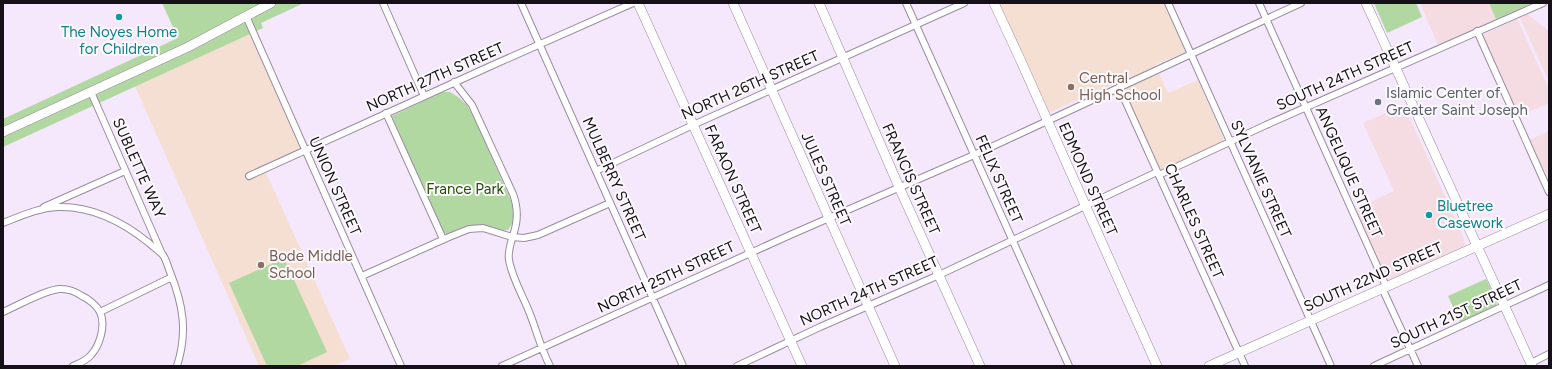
<svg xmlns="http://www.w3.org/2000/svg" width="1552" height="369" font-family="Figtree,sans-serif">
<rect width="100%" height="100%" fill="#f5e7fc"/>
<!-- industrial -->
<path fill="#f5dbe2" d="M1420 3H1489L1496 19 1438 45Z
M1527 14 1549 31V82L1520 18Z
M1517 19 1549 89V103L1519 116 1483 35Z
M1404 105 1464 239 1465 243 1464 246 1460 249 1390 280 1386 278 1355 209 1394 191 1363 123Z
M1549 131V184L1529 140Z"/>
<!-- education -->
<path fill="#f5ded2" d="M998 3H1164L1184 47 1185 52 1155 65 1168 93 1198 80 1223 137 1224 142 1162 170 1159 168 1120 81 1048 113Z
M252 33 300 146 298 150 263 166 350 359 333 366H259L135 86Z"/>
<!-- green -->
<path fill="#b1d8a0" d="M162 3H304L261 23 263 28 3 147V119L178 38Z
M1374 3H1416L1422 17 1387 33Z
M1489 3H1533L1496 19Z
M442 92H450L458 97 467 105 476 122 513 205V222L508 230C499 232 492 227 483 225 471 224 459 231 448 235L442 231 392 116Z
M284 258 327 352 297 366H267L229 283Z
M1486 279 1497 301 1496 306 1460 322 1448 296Z"/>
<g fill="none" stroke-linecap="round" stroke-linejoin="round">
<!-- street casing -->
<g stroke="#998c9f" stroke-width="8">
<path id="street" d="M383 3 424 96
M521 3 683 366
M906 3 1069 366
M1168 3 1331 366
M1259 3 1386 286
M246 16 401 366
M1477 31 1549 192
M454 82 472 105 513 194C517 205 518 213 516 224 514 236 507 248 509 260 512 278 524 298 530 314 537 332 541 349 550 366
M1119 87 1245 366
M91 92 162 254
M386 113 443 239
M596 171 693 125 964 3
M1159 175 1266 125 1543 3
M249 176 493 65 633 3
M44 207 125 171
M3 223C21 216 38 208 58 207 92 206 123 222 149 243 153 247 159 251 163 255 166 259 168 267 170 272 183 304 188 332 177 366
M362 276 449 237 469 229 483 228 512 237 524 238 538 235 610 203
M1382 288 1418 366
M3 312C17 306 48 288 62 289 70 289 76 292 82 296 89 299 97 306 100 312 106 325 100 345 91 355 86 361 80 363 73 366
M100 312 172 277
M1531 363 1549 354
M502 366 790 235 974 155 1301 3
M737 366 820 327 939 275 1157 172
M1374 366 1549 285"/>
</g>
<!-- secondary casing -->
<g stroke="#998c9f" stroke-width="10">
<path id="secondary" d="M638 3 802 366
M733 3 895 366
M819 3 899 187 980 366
M994 3 1020 59 1157 366
M1366 3 1532 366
M3 132 188 47 271 3
M1209 366 1549 214"/>
</g>
<!-- street -->
<use href="#street" stroke="#fff" stroke-width="6"/>
<!-- secondary -->
<use href="#secondary" stroke="#fff" stroke-width="9"/>
</g>
<!-- markers -->
<g fill="#0f9aa8" stroke="#fcf9fd" stroke-width="1.5">
<circle cx="119" cy="17" r="4"/>
<circle cx="1429" cy="215" r="4"/>
</g>
<g fill="#8d6e63" stroke="#fcf9fd" stroke-width="1.5">
<circle cx="1071" cy="87" r="4"/>
<circle cx="261" cy="265" r="4"/>
</g>
<circle fill="#6b7280" stroke="#fcf9fd" stroke-width="1.5" cx="1378" cy="102" r="4"/>
<g text-anchor="middle" stroke-width="4" stroke-linejoin="round" paint-order="stroke">
<!-- culture labels -->
<g font-size="15" fill="#0d838f" stroke="#fcf9fd">
<text x="119" y="37">The Noyes Home<tspan x="119" dy="17">for Children</tspan></text>
<text x="1437" y="211" text-anchor="start">Bluetree<tspan x="1437" dy="17">Casework</tspan></text>
</g>
<!-- street labels -->
<g font-size="15" fill="#161118" stroke="#fcf9fd">
<text transform="translate(1345 76) rotate(-24)" y="5">SOUTH 24TH STREET</text>
<text transform="translate(435 77) rotate(-24)" y="5">NORTH 27TH STREET</text>
<text transform="translate(750 85) rotate(-24)" y="5">NORTH 26TH STREET</text>
<text transform="translate(139 168) rotate(66)" y="5">SUBLETTE WAY</text>
<text transform="translate(1349 172) rotate(66)" y="5">ANGELIQUE STREET</text>
<text transform="translate(614 179) rotate(66)" y="5">MULBERRY STREET</text>
<text transform="translate(733 179) rotate(66)" y="5">FARAON STREET</text>
<text transform="translate(826 179) rotate(66)" y="5">JULES STREET</text>
<text transform="translate(911 179) rotate(66)" y="5">FRANCIS STREET</text>
<text transform="translate(999 179) rotate(66)" y="5">FELIX STREET</text>
<text transform="translate(1088 179) rotate(66)" y="5">EDMOND STREET</text>
<text transform="translate(1261 179) rotate(66)" y="5">SYLVANIE STREET</text>
<text transform="translate(335 186) rotate(66)" y="5">UNION STREET</text>
<text transform="translate(1194 221) rotate(66)" y="5">CHARLES STREET</text>
<text transform="translate(666 277) rotate(-25)" y="5">NORTH 25TH STREET</text>
<text transform="translate(1373 277) rotate(-24)" y="5">SOUTH 22ND STREET</text>
<text transform="translate(869 291) rotate(-24)" y="5">NORTH 24TH STREET</text>
<text transform="translate(1456 314) rotate(-25)" y="5">SOUTH 21ST STREET</text>
</g>
<!-- education labels -->
<g font-size="15" fill="#785e54" stroke="#fcf9fd" text-anchor="start">
<text x="1079" y="83">Central<tspan x="1079" dy="17">High School</tspan></text>
<text x="269" y="261">Bode Middle<tspan x="269" dy="17">School</tspan></text>
</g>
<!-- worship labels -->
<g font-size="15" fill="#5b616d" stroke="#fcf9fd" text-anchor="start">
<text x="1386" y="98">Islamic Center of<tspan x="1386" dy="17">Greater Saint Joseph</tspan></text>
</g>
<!-- park labels -->
<g font-size="15" fill="#245104" stroke="#fcf9fd">
<text x="465" y="194">France Park</text>
</g>
</g>
<!-- border -->
<rect width="1552" height="369" fill="none" stroke="#161118" stroke-width="8"/>
</svg>
